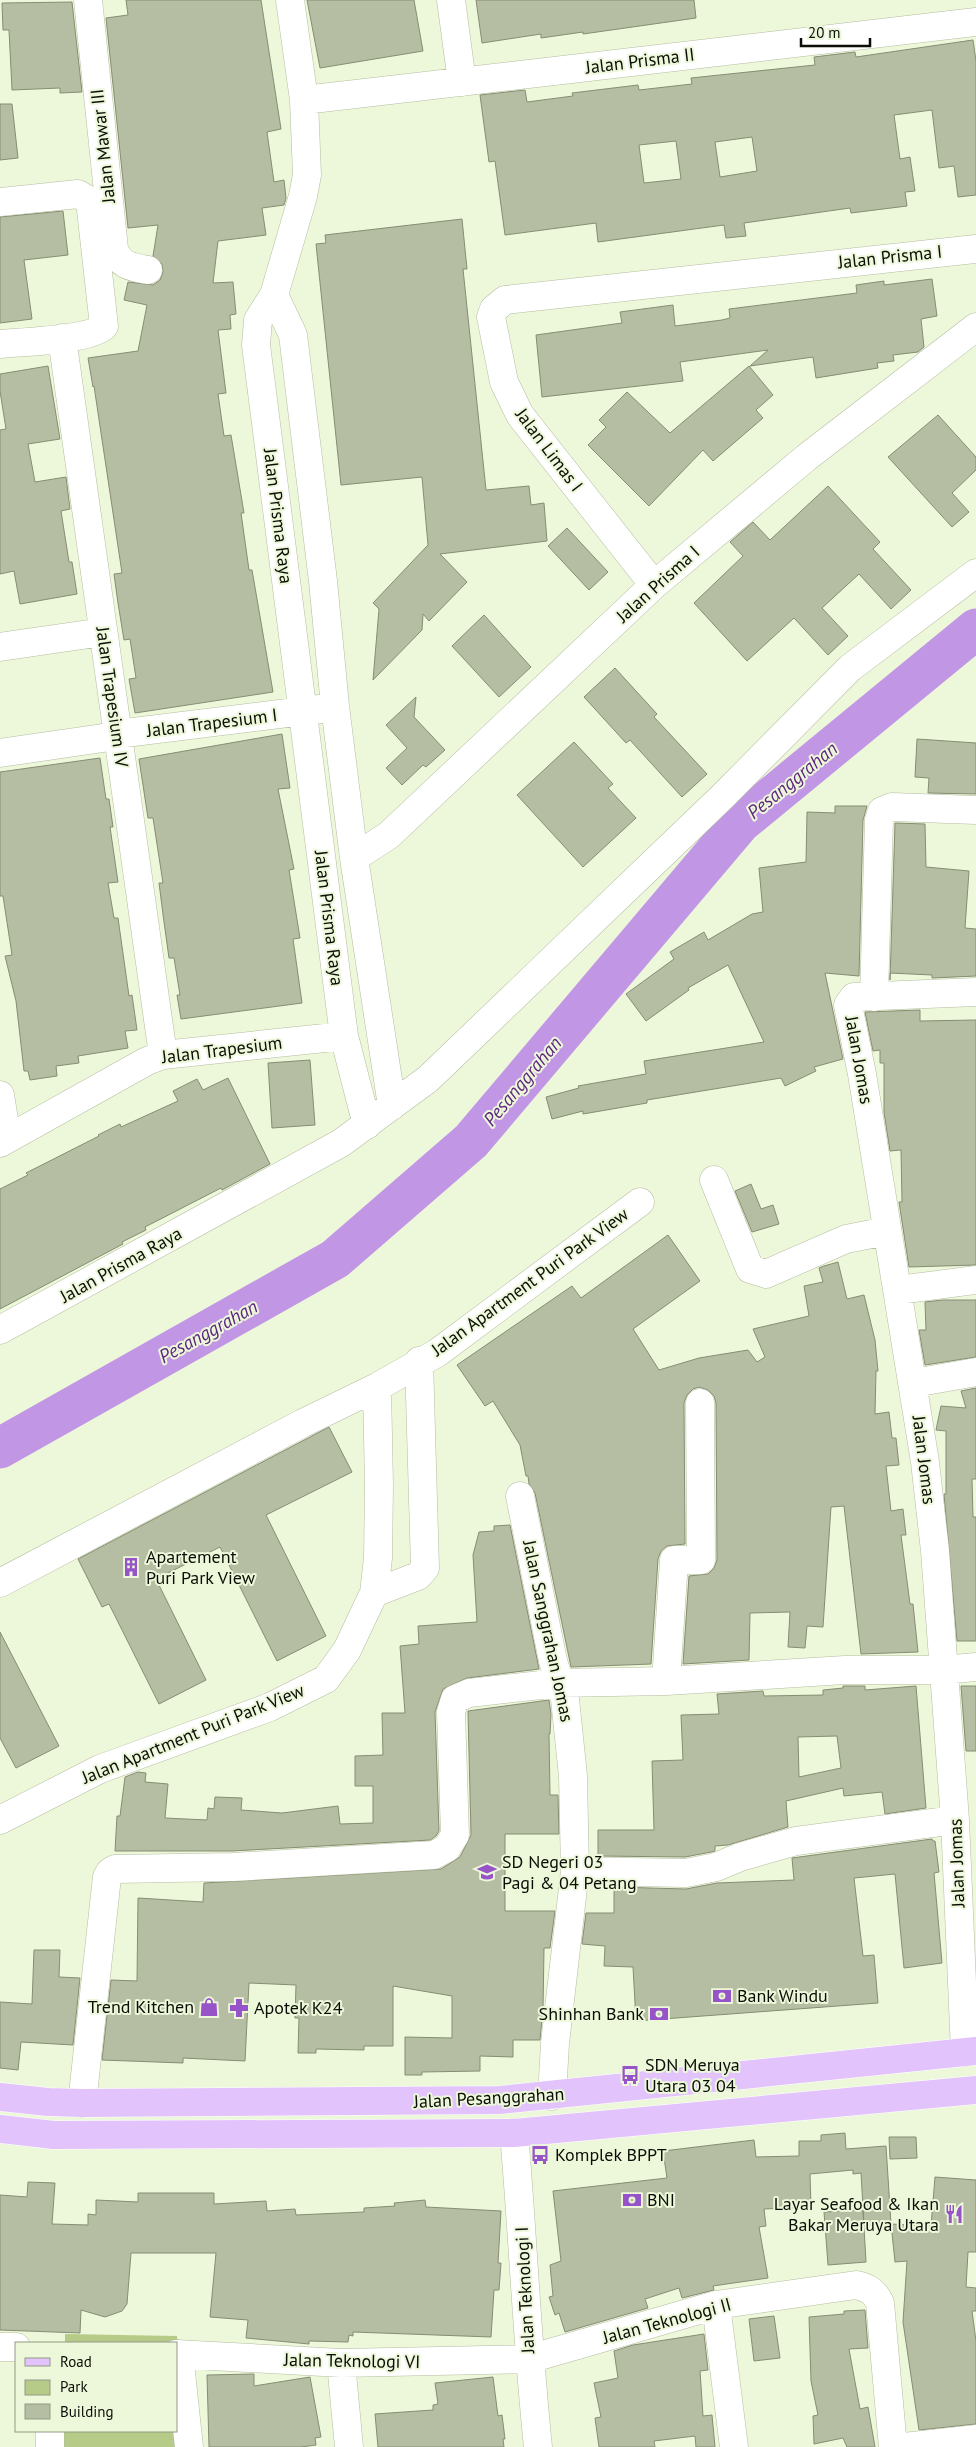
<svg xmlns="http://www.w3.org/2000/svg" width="976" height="2447" font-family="'PT Sans',sans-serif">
<rect width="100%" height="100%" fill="#edf7da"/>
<!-- green -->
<path fill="#b7cb88" d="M65 2334 177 2336 186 2447H63V2431H176V2343H65Z"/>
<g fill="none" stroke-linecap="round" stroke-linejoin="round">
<!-- river -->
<path stroke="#c197e5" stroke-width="41" d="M0 1448 335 1259 471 1141 740 823 976 629"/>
</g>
<!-- building -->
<path fill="#b5bda2" stroke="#858d73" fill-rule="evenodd" d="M126 0H261L281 129 267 132 274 182 284 180 286 198 284 205 262 208 266 235 218 241 213 283 233 282 236 314 230 315 231 329 218 330 226 393 218 394 224 436 231 435 244 513H241L249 570H252L273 692 135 713 129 679 136 678 130 639 124 640 118 603 114 574 122 573 94 386 93 387 88 358 138 351 147 305 124 300 128 282 153 285 160 280 163 272 162 264 153 256 158 225 128 228 106 18 128 15Z
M307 0H414L423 51 320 68Z
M476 0H694L696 18 583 34V32L541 38V34L482 43Z
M72 2 82 92 60 93V88L12 90 9 30H3L2 3Z
M973 40 976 61V195L958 197 954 166 939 168 932 110 894 115 900 159 910 157 915 191 905 192 907 206 851 213 850 208 744 223 746 236 726 238 724 225 598 242 596 223 505 235 495 161 489 162 480 95 525 90 527 102 573 96 572 93 638 85 639 90 692 84 691 78 815 65 814 57 855 52 856 57ZM752 137 757 171 720 177 715 142ZM676 141 681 179 644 183 639 145Z
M0 104H12L18 158 0 160Z
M63 211 68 255 24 260 32 319 0 323V217Z
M462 219 467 269H463L486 490 529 486 531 505 544 503 547 541 440 554 467 582 429 621 423 614 422 630 373 680 379 609 373 603 428 545 422 477 341 485 316 244 326 243 325 235Z
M932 279 937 316 921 319 924 347 918 352 893 355 894 361 877 363 878 368 816 378 813 357 750 366 768 350 680 362 683 381 542 397 536 335 622 323 620 312 673 305 675 326 722 320 730 318 729 309 857 293 856 285 884 281V285Z
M48 366 60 439 28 444 35 482 66 477 70 509 61 511 69 562H72L77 594 20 604 14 571 0 574V430L6 429 0 391V374Z
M749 366 773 395 756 410 763 418 713 461 703 450 649 506 588 445 606 427 599 420 627 392 670 433Z
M938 415 976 457V470L952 493 969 512 952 527 888 457Z
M828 486 880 542 873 549 911 590 891 609 859 574 822 608 848 636 828 655 794 618 747 661 694 603 743 556 730 542 753 522 770 540Z
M567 528 608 572 589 590 548 546Z
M484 615 531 667 499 697 452 646Z
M615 668 657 714 654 717 707 774 682 797 630 740 626 743 584 697Z
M416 697 414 717 445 750 426 767 423 765 402 785 386 768 407 748 386 725Z
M282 734 290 788 278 789 294 869 289 870 300 938 293 939 302 1003 181 1019 177 995H180L174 958H169L164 922 159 883H163L153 818H148L139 759Z
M917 739 976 743V794L928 793 929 778 915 777Z
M574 742 613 784 608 788 636 818 583 867 517 795Z
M100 758 106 799H109L113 827H110L118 882 108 883 114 918H118L129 996 132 995 137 1030 125 1031 128 1048 78 1056 79 1063 56 1066 57 1076 30 1080 28 1071H24L16 1001 5 956 12 955 3 896H0V772Z
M835 806H867L863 820 859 976 825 973 843 1059 814 1067 816 1071 785 1086 781 1078 647 1100V1103L583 1114V1111L552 1119 546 1097 579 1088 578 1086 646 1074 644 1061 764 1042 728 965 688 988 689 990 646 1021 626 994 674 959 670 952 704 932 708 940 752 914 763 912 759 868 806 862 807 812 835 813Z
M895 823 925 824 926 867 969 871 965 928 976 929V976L932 978V975L890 973V980Z
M920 1010V1021L976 1020V1265L909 1267 899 1202H902L901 1150 890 1151 884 1112V1063H880V1050L873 1051 865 1012Z
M310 1060 315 1125 272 1128 268 1063Z
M228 1078 270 1164 222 1190 221 1188 145 1227 146 1230 122 1242 123 1244 0 1309V1189L28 1175 26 1173 99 1136 98 1135 120 1124 121 1127 178 1101 173 1091 197 1079 203 1090Z
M751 1184 761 1209 773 1205 779 1224 752 1232 735 1191Z
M668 1235 700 1281 633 1329 659 1370 699 1358 748 1350 757 1362 765 1357 753 1329 809 1316 804 1286 823 1282 819 1268 824 1266 838 1262 847 1299 864 1295 875 1340 878 1371H876L875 1414 889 1412 892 1438H896L899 1465 886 1466 891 1511 903 1509 906 1535H901L910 1604H913L918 1652 861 1654 844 1506 831 1507 823 1627 807 1626 805 1648 788 1647 790 1612 750 1613 749 1660 683 1664 689 1576 708 1574 714 1568 717 1560 716 1403 714 1396 708 1390 699 1387 693 1389 687 1395 684 1403 685 1544 667 1546 661 1551 658 1559 651 1664 571 1667 535 1493 529 1484 528 1476H526L520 1445 493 1401 485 1406 457 1365 572 1286 581 1298Z
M943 1300H976V1357L925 1365 919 1330H926L925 1302Z
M976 1388V1479H972L973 1517H976V1641H957L944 1494H946V1431L936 1430 941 1406 966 1408 961 1391Z
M329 1427 352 1472 266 1515 326 1636 277 1661 220 1547 156 1579 206 1680 159 1704 109 1604 102 1607 78 1559Z
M510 1525 539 1669 467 1678 443 1689 435 1712 439 1831 436 1836 430 1840 232 1851H115L117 1816H120L125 1777 138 1772 146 1773 145 1782 168 1784 165 1818 207 1820 208 1808 214 1809 215 1797 242 1798 241 1810 282 1813 338 1806 340 1824 373 1823V1786H355V1756L383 1755 382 1713H405L400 1646 419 1644 418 1626 477 1622 473 1555 479 1532 494 1531V1526Z
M0 1632 59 1746 16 1768 0 1738Z
M843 1686H865V1690L916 1686 926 1808 885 1814 882 1792 844 1796 843 1788 786 1801 788 1827 728 1845 715 1846V1851L711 1852 685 1857 598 1856V1830H654L652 1761 683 1760 681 1715 719 1714 717 1694 763 1691 764 1696 823 1695V1690L843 1688ZM837 1736 841 1768 799 1777 798 1737Z
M961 1686H976V1751H966Z
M549 1700 551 1714 550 1734H549L550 1795H558L559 1834H505V1911H555L550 1948H544L543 2009 540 2040H513V2057L480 2056V2071L422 2072V2075H405V2037L452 2038V1996L393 1986V2046H364V2050L316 2049V2053H298L299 2018H295L296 1985 249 1983 245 2061 183 2058V2063L102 2060 111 1980 137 1981 138 1898 203 1902 204 1883 441 1869 460 1857 471 1835 468 1711Z
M932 1839 933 1841H935L939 1872 934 1873 942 1963 904 1968 895 1874 854 1878 863 1956 874 1955 878 2003 636 2021 633 1967 604 1966 605 1946 582 1944 586 1913H614V1887L686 1889 717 1883 794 1880 792 1858Z
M34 1950H60L59 1977 80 1978 73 2045 21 2042 18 2070 0 2068V2002L32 2004Z
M845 2133 846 2149 886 2146 891 2224 864 2226 861 2173 853 2174V2170L810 2174 811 2207 764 2209 766 2226 759 2227 768 2278 713 2286 714 2290 682 2298 679 2288 645 2299 648 2308 565 2332 559 2313 555 2315 549 2297 553 2296 550 2265 561 2261 553 2191 667 2178 663 2151 754 2140 756 2157 799 2156V2141H821V2135Z
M889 2137H916L917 2158 890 2159Z
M935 2177 976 2180V2252H968L966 2287 976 2288V2311H972L976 2341V2424L919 2430 903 2322 907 2261 895 2262 891 2224 931 2226Z
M28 2182 55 2183 52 2224 88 2225V2214L96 2215V2200L138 2202V2193H214V2204L266 2201 267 2211 295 2209 296 2215 364 2212V2208L395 2206 394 2203 425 2200 426 2207 501 2211 498 2263H501L499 2290H494L491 2337 353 2332V2336L349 2335 348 2342 309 2341V2344L246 2338 248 2320 210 2317 216 2253H131L127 2304 122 2311 105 2317 81 2310 80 2333 0 2330V2195L27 2197Z
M863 2210 866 2262 828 2265 824 2212Z
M865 2310 868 2348 849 2349 860 2409 868 2407 875 2447H847L843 2438 814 2444 813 2416 818 2415 811 2381 809 2317 844 2314V2311Z
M774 2316 780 2358 754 2361 749 2319Z
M704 2334 708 2370 700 2371 703 2416 712 2415 715 2447H696L695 2436 654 2441 655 2447H599L595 2418 601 2417 594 2383 618 2378 614 2351 633 2345Z
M254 2374V2386L310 2377 321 2437 315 2438 316 2445 301 2447H209L207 2375Z
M493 2377 498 2416 502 2415 505 2439H503L504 2447H378L375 2414 433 2410V2405L438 2404 435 2383Z"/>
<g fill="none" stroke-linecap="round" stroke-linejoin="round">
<!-- minor casing -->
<g stroke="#b5bda2" stroke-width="29">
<path id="minor" d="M88 0 114 249C120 266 132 267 148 270
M290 0 304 100 307 175 303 196 274 295 258 320 256 345 344 1036 367 1125
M451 0 462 82
M304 100 976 22
M0 202 78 194 90 201 104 326C91 340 21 342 0 344
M274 295 293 335 323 581 335 706 354 858 392 1106
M62 338 163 1055
M654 585 520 415 504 382 491 317 494 309 505 300 976 249
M0 647 103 632
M0 753 103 738 117 734 320 709
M354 858 389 835 654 585 807 457 976 327
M874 997 879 820 882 811 892 807 976 810
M0 1095 7 1139
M0 1143 147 1061 163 1055 344 1036
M714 1180 750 1269 766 1274 846 1239 887 1231
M898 1290 976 1280
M0 1330 341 1143 428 1079 722 797 850 668 976 573
M914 1383 976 1372
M520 1496 553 1661 565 1699 573 1776 575 1871 555 2043 552 2096
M0 1583 303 1423 377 1387 437 1353 640 1202
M374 1593 418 1576 425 1568 419 1361
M666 1681 674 1560H701L700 1403
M0 1820 100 1769 270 1707 326 1679 347 1650 374 1593 378 1558 379 1486 377 1387
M575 1871 686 1873 716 1867 740 1857 796 1841 955 1820
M965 2052 955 1820 935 1551 925 1462 862 1074 848 1005 854 997 976 992
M82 2103 107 1877 110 1872 115 1869 233 1867 434 1855 447 1848 455 1835 451 1712 455 1699 469 1693 559 1683 666 1681 845 1670H943L976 1667
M514 2133C523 2237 527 2342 538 2447
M716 2305 734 2447
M0 2347H16
M176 2354 341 2363 529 2359 716 2305 856 2285C869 2288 874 2291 880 2303L893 2447
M179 2354 189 2447
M341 2363 349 2447
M50 2447V2431
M904 2447 976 2439"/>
</g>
<!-- major casing -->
<g stroke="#fff" stroke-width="29">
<path id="major" d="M0 2097 48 2102 82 2103 500 2100 976 2051
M0 2129 54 2135 514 2133 976 2090"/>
</g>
<!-- minor -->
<use href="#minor" stroke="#fff" stroke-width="28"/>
<!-- major -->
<use href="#major" stroke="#e2c3fc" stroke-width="28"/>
</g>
<!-- icons -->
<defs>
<g id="building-bare" transform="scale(1.5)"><path d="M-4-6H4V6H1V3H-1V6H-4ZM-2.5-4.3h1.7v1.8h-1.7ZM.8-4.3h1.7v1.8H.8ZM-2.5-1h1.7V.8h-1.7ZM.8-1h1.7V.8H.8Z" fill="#9754c9" stroke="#edf7da" stroke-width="2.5" paint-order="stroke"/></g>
<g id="school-bare" transform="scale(1.5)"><path d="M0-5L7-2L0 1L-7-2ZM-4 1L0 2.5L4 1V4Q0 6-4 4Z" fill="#9754c9" stroke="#edf7da" stroke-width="2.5" paint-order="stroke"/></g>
<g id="bank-bare" transform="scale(1.5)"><path d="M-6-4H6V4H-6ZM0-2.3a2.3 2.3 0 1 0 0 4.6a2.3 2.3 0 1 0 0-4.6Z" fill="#9754c9" stroke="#edf7da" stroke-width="2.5" paint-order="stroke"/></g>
<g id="shop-bare" transform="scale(1.5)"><path d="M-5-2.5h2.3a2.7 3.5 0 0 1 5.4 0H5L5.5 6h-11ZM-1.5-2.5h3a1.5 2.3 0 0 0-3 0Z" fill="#9754c9" stroke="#edf7da" stroke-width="2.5" paint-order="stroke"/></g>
<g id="pharmacy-bare" transform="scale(1.5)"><path d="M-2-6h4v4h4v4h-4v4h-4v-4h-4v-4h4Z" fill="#9754c9" stroke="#edf7da" stroke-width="2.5" paint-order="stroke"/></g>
<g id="bus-bare" transform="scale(1.5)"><path d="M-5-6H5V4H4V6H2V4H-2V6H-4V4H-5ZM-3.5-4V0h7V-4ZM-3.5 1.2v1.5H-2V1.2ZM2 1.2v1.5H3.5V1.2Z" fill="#9754c9" stroke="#edf7da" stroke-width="2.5" paint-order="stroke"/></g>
<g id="restaurant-bare" transform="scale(1.5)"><path d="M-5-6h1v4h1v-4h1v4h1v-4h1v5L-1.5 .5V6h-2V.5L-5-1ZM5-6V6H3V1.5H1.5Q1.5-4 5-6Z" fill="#9754c9" stroke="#edf7da" stroke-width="2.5" paint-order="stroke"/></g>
</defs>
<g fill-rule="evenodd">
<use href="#building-bare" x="131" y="1567"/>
<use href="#school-bare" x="487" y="1872"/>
<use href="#bank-bare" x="722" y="1996"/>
<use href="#shop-bare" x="209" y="2007"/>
<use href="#pharmacy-bare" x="239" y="2008"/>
<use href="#bank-bare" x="659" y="2014"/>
<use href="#bus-bare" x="630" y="2075"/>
<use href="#bus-bare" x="540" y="2155"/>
<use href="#bank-bare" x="632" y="2200"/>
<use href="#restaurant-bare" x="954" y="2214"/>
</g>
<g text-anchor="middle" stroke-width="4" stroke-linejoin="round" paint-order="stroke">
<!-- street labels -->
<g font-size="18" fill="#0b0e06" stroke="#edf7da">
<text transform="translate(640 61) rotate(-7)" y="6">Jalan Prisma II</text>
<text transform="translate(103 146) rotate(-96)" y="6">Jalan Mawar III</text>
<text transform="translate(890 257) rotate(-6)" y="6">Jalan Prisma I</text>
<text transform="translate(549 450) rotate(53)" y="6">Jalan Limas I</text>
<text transform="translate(278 516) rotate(83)" y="6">Jalan Prisma Raya</text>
<text transform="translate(658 584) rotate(-42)" y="6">Jalan Prisma I</text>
<text transform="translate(112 697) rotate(82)" y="6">Jalan Trapesium IV</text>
<text transform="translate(212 723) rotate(-7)" y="6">Jalan Trapesium I</text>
<text transform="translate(329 918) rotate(83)" y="6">Jalan Prisma Raya</text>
<text transform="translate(222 1050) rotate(-7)" y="6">Jalan Trapesium</text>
<text transform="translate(859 1060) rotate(80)" y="6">Jalan Jomas</text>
<text transform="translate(121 1265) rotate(-29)" y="6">Jalan Prisma Raya</text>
<text transform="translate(530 1282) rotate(-36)" y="6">Jalan Apartment Puri Park View</text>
<text transform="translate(924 1460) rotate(83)" y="6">Jalan Jomas</text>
<text transform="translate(548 1631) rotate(78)" y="6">Jalan Sanggrahan Jomas</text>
<text transform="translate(193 1734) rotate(-22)" y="6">Jalan Apartment Puri Park View</text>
<text transform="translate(957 1863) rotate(-92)" y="6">Jalan Jomas</text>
<text transform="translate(489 2098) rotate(-3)" y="6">Jalan Pesanggrahan</text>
<text transform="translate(525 2290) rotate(-93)" y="6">Jalan Teknologi I</text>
<text transform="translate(667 2321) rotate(-15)" y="6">Jalan Teknologi II</text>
<text transform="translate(352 2361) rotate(1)" y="6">Jalan Teknologi VI</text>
</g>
<!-- poi labels -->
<g font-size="18" fill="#0b0e06" stroke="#edf7da" text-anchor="start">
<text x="146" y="1563">Apartement<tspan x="146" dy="21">Puri Park View</tspan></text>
<text x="502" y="1868">SD Negeri 03<tspan x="502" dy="21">Pagi &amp; 04 Petang</tspan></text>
<text x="737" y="2002">Bank Windu</text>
<text x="194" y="2013" text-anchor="end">Trend Kitchen</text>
<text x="254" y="2014">Apotek K24</text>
<text x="644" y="2020" text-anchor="end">Shinhan Bank</text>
<text x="645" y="2071">SDN Meruya<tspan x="645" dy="21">Utara 03 04</tspan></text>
<text x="555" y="2161">Komplek BPPT</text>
<text x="647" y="2206">BNI</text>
<text x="939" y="2210" text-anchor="end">Layar Seafood &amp; Ikan<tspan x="939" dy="21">Bakar Meruya Utara</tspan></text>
</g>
<!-- water labels -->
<g font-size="19" font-style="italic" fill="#5b2580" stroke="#edf7da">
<text transform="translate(792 780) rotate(-39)" y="7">Pesanggrahan</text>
<text transform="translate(522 1081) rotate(-50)" y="7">Pesanggrahan</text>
<text transform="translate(208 1331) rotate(-29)" y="7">Pesanggrahan</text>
</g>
</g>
<!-- legend -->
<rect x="15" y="2342" width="162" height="90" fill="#edf7da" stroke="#939a85"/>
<rect x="25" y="2358" width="25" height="8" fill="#e2c3fc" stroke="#939a85"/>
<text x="60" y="2367" font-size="15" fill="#0b0e06">Road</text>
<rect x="25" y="2380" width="25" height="15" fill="#b7cb88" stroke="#939a85"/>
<text x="60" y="2392" font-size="15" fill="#0b0e06">Park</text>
<rect x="25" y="2404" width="25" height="15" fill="#b5bda2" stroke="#939a85"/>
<text x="60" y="2417" font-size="15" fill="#0b0e06">Building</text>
<!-- scale -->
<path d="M801 38v8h69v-8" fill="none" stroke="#0b0e06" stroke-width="2.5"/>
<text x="808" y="38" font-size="15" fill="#0b0e06" stroke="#edf7da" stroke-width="4" paint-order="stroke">20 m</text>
</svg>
